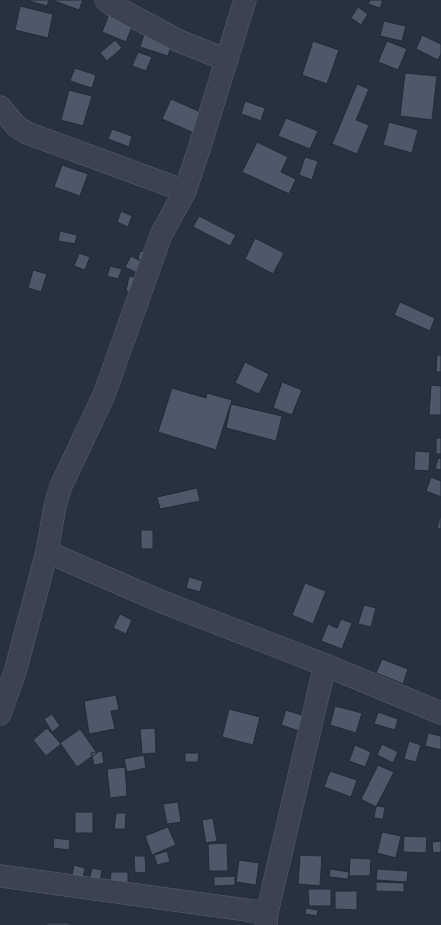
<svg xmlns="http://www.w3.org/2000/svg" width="441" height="925" font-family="'Titillium Web',sans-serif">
<rect width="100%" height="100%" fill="#283140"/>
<!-- building -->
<path fill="#4e5868" stroke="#222a37" d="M26 0H49L47 6Z
M52 0H83L79 10Z
M370 0H383L380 8 368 4Z
M20 6 53 14 48 38 15 30Z
M358 7 368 14 361 25 351 18Z
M110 12 134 22 126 42 102 32Z
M384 21 406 26 402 41 380 36Z
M146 28 174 37 168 56 140 47Z
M422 35 441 44V54L438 60 416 49Z
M115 40 122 48 107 61 100 53Z
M313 41 339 50 327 84 302 75Z
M387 41 407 49 398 70 378 62Z
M138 52 152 57 146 71 132 66Z
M75 68 96 75 92 88 70 81Z
M405 73 437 76 432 120 400 116Z
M357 84 369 89 356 120 369 125 357 154 332 144Z
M69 90 92 96 83 126 61 120Z
M171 99 203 113 194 133 162 119Z
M245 101 265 108 261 121 241 114Z
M286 118 318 131 310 149 278 136Z
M389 122 418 130 412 153 383 145Z
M112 129 132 136 129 147 108 139Z
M257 142 288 157 281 172 296 179 289 194 242 172Z
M305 157 318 161 312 180 299 175Z
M62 165 88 174 80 196 54 187Z
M121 211 132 216 128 227 117 222Z
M199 216 236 235 230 246 193 227Z
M60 231 77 235 75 244 58 241Z
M255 238 284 253 273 274 245 259Z
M140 251 151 254 149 262 138 259Z
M79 253 90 257 85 270 74 266Z
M131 256 149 265 143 276 125 267Z
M110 266 122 269 118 279 107 276Z
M33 270 47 274 41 292 28 288Z
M129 276 140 278 136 294 126 291Z
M400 302 435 318 430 331 394 315Z
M437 355H441V372H436Z
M245 362 269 374 259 394 235 383Z
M282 382 302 390 292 415 273 408Z
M431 385 441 386V415H429Z
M172 388 206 398 207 393 232 400 216 450 158 432Z
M231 404 282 416 276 441 226 428Z
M436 438H441V454H436Z
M415 451 430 452 429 471 414 470Z
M438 458 441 459V470L435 469Z
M431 477 441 481V497L426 491Z
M197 488 200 501 160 509 157 497Z
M440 517H441V529H437Z
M141 530H153V549H141Z
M189 577 203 581 200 592 186 588Z
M305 583 326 591 313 624 292 615Z
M364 605 376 608 371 627 358 624Z
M120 614 132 620 126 634 113 628Z
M341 619 352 623 342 649 321 641 328 624 337 628Z
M382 659 408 669 403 684 376 673Z
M116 695 119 710 111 711 115 729 89 734 84 701Z
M335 706 362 713 356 733 330 725Z
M229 709 260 717 253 745 222 737Z
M286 710 304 716 299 731 281 725Z
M378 712 398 719 395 730 374 724Z
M52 714 60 726 52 732 44 719Z
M47 728 61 744 46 756 33 740Z
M155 728 156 753 142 754 140 729Z
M80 729 97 753 77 767 60 743Z
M428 733 441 736V750L425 746Z
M409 741 421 745 416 762 404 759Z
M382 744 398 752 393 763 377 755Z
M355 745 371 752 365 767 349 761Z
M102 751 104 763 94 765 91 753Z
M185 753H199L198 762H185Z
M144 755 146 768 127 772 124 759Z
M378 765 394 772 376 807 361 799Z
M125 767 127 796 110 798 107 769Z
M330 771 357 780 351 797 324 787Z
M178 802 181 822 167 824 163 804Z
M376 806 385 807 383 819 374 818Z
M75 812H93V833H75Z
M116 813H126L125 829H114Z
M213 818 217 841 206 843 202 820Z
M168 827 176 845 152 855 145 836Z
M382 832 401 836 396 858 377 853Z
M404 836 427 837 426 853 403 852Z
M54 838 70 840 69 850 53 848Z
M441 841V852L433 853 432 842Z
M227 843 228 871H209L208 844Z
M167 851 170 862 157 865 154 855Z
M300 855 322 856 320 886 298 884Z
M134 856H145L146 872 135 873Z
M350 858 371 859 370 876H349Z
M239 860 259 863 256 885 236 882Z
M74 865 85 868 83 878 72 875Z
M92 868 102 870 100 881 89 880Z
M330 869 349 872 348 879 329 877Z
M377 869 408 871 407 882 376 880Z
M111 872H128V885L110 884Z
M235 876V885L214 886V877Z
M376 882 404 883V892L376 891Z
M308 889H331V906H309Z
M335 891H357V910L335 909Z
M306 908 318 910 317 916 305 914Z
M46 923H70V925H46Z"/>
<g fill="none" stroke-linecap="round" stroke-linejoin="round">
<!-- minor casing -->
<g stroke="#59616d" stroke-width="23">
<path id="minor" d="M106 0 112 5 179 41 227 60
M245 0 200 146 185 191 161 235 104 395 61 486 55 506 47 552 160 601 325 665 441 713
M0 107 16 126 27 133 185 191
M0 714 15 672 47 552
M0 876 267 913
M266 925 267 913 325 665"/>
</g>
<!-- minor -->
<use href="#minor" stroke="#3c4350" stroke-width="22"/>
</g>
</svg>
